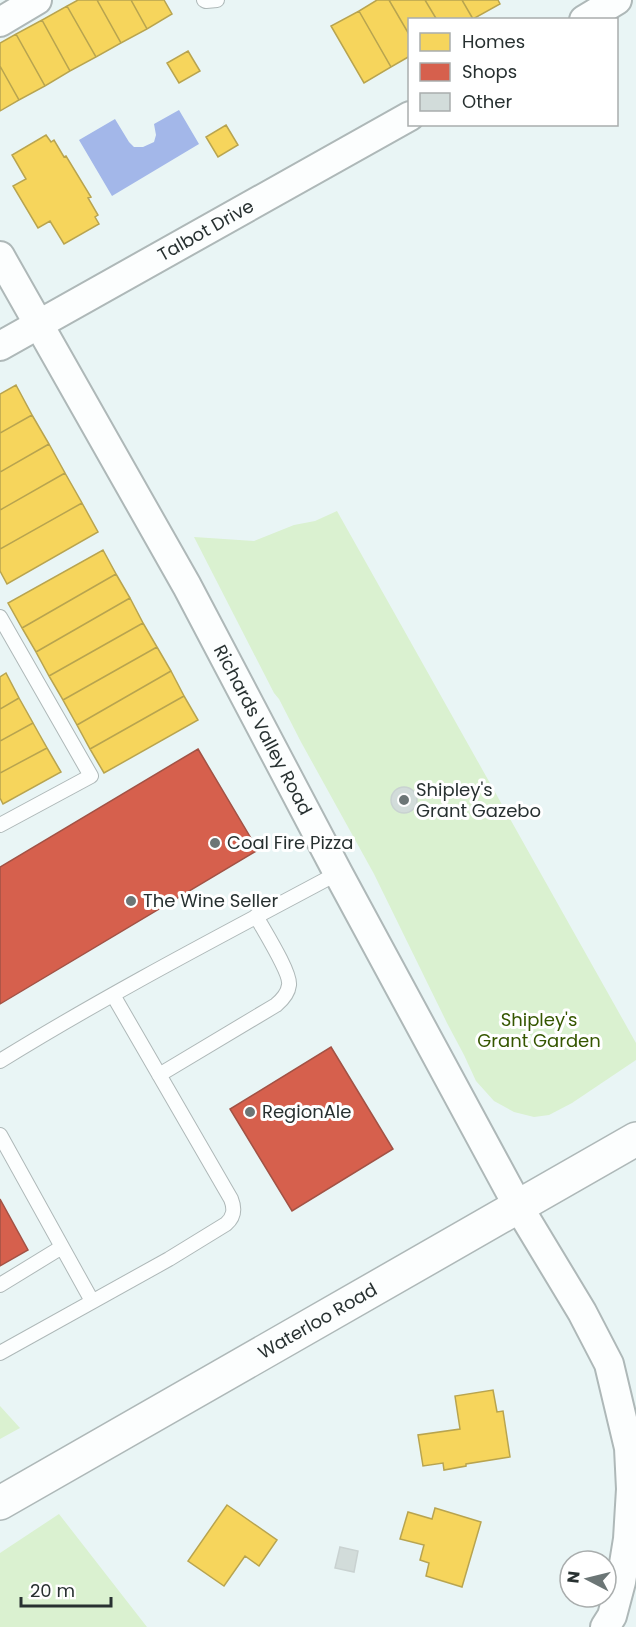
<svg xmlns="http://www.w3.org/2000/svg" width="636" height="1627" font-family="Poppins,sans-serif">
<rect width="100%" height="100%" fill="#e9f5f5"/>
<!-- green -->
<path fill="#daf1d0" d="M337 511 636 1043V1060L572 1103 549 1115 534 1117 514 1112 494 1101 476 1081 464 1055 447 1023 374 874 301 742 279 699 274 693 194 537 254 541 294 525 315 521Z
M0 1406 20 1428 0 1439Z
M59 1514 147 1627H0V1553Z"/>
<!-- water -->
<path fill="#a3b7e9" d="M179 110 199 144 112 196 79 140 115 119 129 142 134 147H143L154 142 156 135 154 124Z"/>
<!-- homes -->
<path fill="#f6d55c" stroke="#b8a44f" stroke-width="1.5" d="M78 0H97L121 43 96 57 67 6Z
M97 0H131L147 29 121 43Z
M131 0H164L172 14 147 29Z
M377 0H389L410 36V56L391 67 359 11Z
M389 0H425L437 20H410V36Z
M425 0H462L473 19 437 20Z
M462 0H498L500 4 473 19Z
M67 6 96 57 70 71 42 20Z
M359 11 391 67 364 83 331 26Z
M42 20 70 71 45 86 16 34Z
M16 34 45 86 19 100 0 66V43Z
M188 51 200 71 179 83 167 63Z
M0 66 19 100 0 111Z
M226 125 238 145 218 157 206 137Z
M46 135 51 142 54 140 64 157 66 156 91 197 88 198 98 215 95 217 99 224 64 244 50 221 38 228 13 186 26 179 12 155Z
M16 385 32 415 0 433V394Z
M32 415 49 444 0 472V433Z
M49 444 65 473 0 510V472Z
M65 473 82 503 0 549V510Z
M82 503 98 532 7 584 0 571V549Z
M103 550 116 574 22 628 8 603Z
M116 574 130 598 36 652 22 628Z
M130 598 143 623 49 676 36 652Z
M143 623 157 647 63 700 49 676Z
M157 647 171 671 77 725 63 700Z
M171 671 184 696 90 749 77 725Z
M6 673 19 698 0 709V677Z
M184 696 198 720 104 773 90 749Z
M19 698 33 723 0 741V709Z
M33 723 47 748 0 773V741Z
M47 748 61 772 3 804 0 798V773Z
M493 1390 497 1412 503 1411 510 1457 466 1464V1466L444 1470 443 1463 423 1466 418 1435 460 1429 455 1396Z
M227 1505 277 1540 259 1566 245 1556 224 1586 188 1561Z
M435 1508 481 1522 462 1587 426 1576 429 1563 420 1560 424 1545 400 1539 408 1512 432 1519Z"/>
<!-- shops -->
<path fill="#d6604d" stroke="#a25245" stroke-width="1.5" d="M198 749 258 850 0 1004V867Z
M331 1047 393 1149 292 1211 230 1109Z
M0 1199 28 1250 0 1266Z"/>
<!-- building -->
<path fill="#d2dcda" stroke="#c9d2d1" stroke-width="1.5" d="M391 800a13 13 0 1 1 26 0a13 13 0 1 1-26 0Z
M340 1547 358 1551 354 1572 335 1568Z"/>
<g fill="none" stroke-linecap="round" stroke-linejoin="round">
<!-- lane casing -->
<g stroke="#aeb8b8" stroke-width="16">
<path id="lane" d="M204 0 206 1 217 0
M0 617 91 776 0 825
M0 1061C110 993 224 934 338 873
M159 1075 276 1005C282 1000 288 994 289 985 291 973 263 929 256 916
M0 1135 92 1301
M0 1285 62 1247
M0 1353 169 1259 226 1224C234 1217 235 1209 231 1199L113 995"/>
</g>
<!-- street casing -->
<g stroke="#aeb8b8" stroke-width="32">
<g id="street">
<path d="M584 20 617 0"/>
<path d="M0 22 37 0"/>
<path id="s1" d="M0 256 187 586 338 873 518 1206 582 1312 609 1364 629 1448 631 1489 628 1539 621 1582 612 1616 605 1627"/>
<path id="s2" d="M0 346 410 116"/>
</g>
</g>
<!-- secondary casing -->
<g stroke="#aeb8b8" stroke-width="36">
<g id="secondary">
<path id="s3" d="M0 1503 636 1139"/>
</g>
</g>
<!-- lane -->
<use href="#lane" stroke="#fcfefe" stroke-width="14"/>
<!-- street -->
<use href="#street" stroke="#fcfefe" stroke-width="28"/>
<!-- secondary -->
<use href="#secondary" stroke="#fcfefe" stroke-width="33"/>
</g>
<!-- markers -->
<g fill="#6c7676" stroke="#fff" stroke-width="2">
<circle cx="404" cy="800" r="6"/>
<circle cx="215" cy="843" r="6"/>
<circle cx="131" cy="901" r="6"/>
<circle cx="250" cy="1112" r="6"/>
</g>
<g text-anchor="middle" stroke-width="6" stroke-linejoin="round" paint-order="stroke">
<!-- street labels -->
<g font-size="18" fill="#283131" stroke="#fff">
<text dy="6" stroke="none"><textPath href="#s2" startOffset="236">Talbot Drive</textPath></text>
<text dy="6" stroke="none"><textPath href="#s1" startOffset="542">Richards Valley Road</textPath></text>
<text dy="6" stroke="none"><textPath href="#s3" startOffset="366">Waterloo Road</textPath></text>
</g>
<!-- poi labels -->
<g font-size="18" fill="#283131" stroke="#fff" text-anchor="start">
<text x="416" y="796">Shipley's<tspan x="416" dy="21">Grant Gazebo</tspan></text>
<text x="227" y="849">Coal Fire Pizza</text>
<text x="143" y="907">The Wine Seller</text>
<text x="262" y="1118">RegionAle</text>
</g>
<!-- park labels -->
<g font-size="18" fill="#355600" stroke="#fff">
<text x="539" y="1026">Shipley's<tspan x="539" dy="21">Grant Garden</tspan></text>
</g>
</g>
<!-- legend -->
<rect x="408" y="18" width="210" height="108" fill="#ffffff" stroke="#a9adad" stroke-width="1.5"/>
<rect x="420" y="33" width="30" height="18" fill="#f6d55c" stroke="#a9adad" stroke-width="1.5"/>
<text x="462" y="48" font-size="18" fill="#283131">Homes</text>
<rect x="420" y="63" width="30" height="18" fill="#d6604d" stroke="#a9adad" stroke-width="1.5"/>
<text x="462" y="78" font-size="18" fill="#283131">Shops</text>
<rect x="420" y="93" width="30" height="18" fill="#d2dcda" stroke="#a9adad" stroke-width="1.5"/>
<text x="462" y="108" font-size="18" fill="#283131">Other</text>
<!-- north arrow -->
<g transform="translate(588 1579) rotate(277)"><circle r="28" fill="#ffffff" stroke="#a9adad" stroke-width="1.5"/>
<path d="M0-4.5L10 22L0 15L-10 22Z" fill="#6c7676"/>
<text y="-9" font-size="16" font-weight="bold" text-anchor="middle" fill="#283131">N</text>
</g>
<!-- scale -->
<path d="M21 1597v9h90v-9" fill="none" stroke="#283131" stroke-width="3"/>
<text x="30" y="1597" font-size="18" fill="#283131" stroke="#ffffff" stroke-width="4.5" paint-order="stroke">20 m</text>
</svg>
